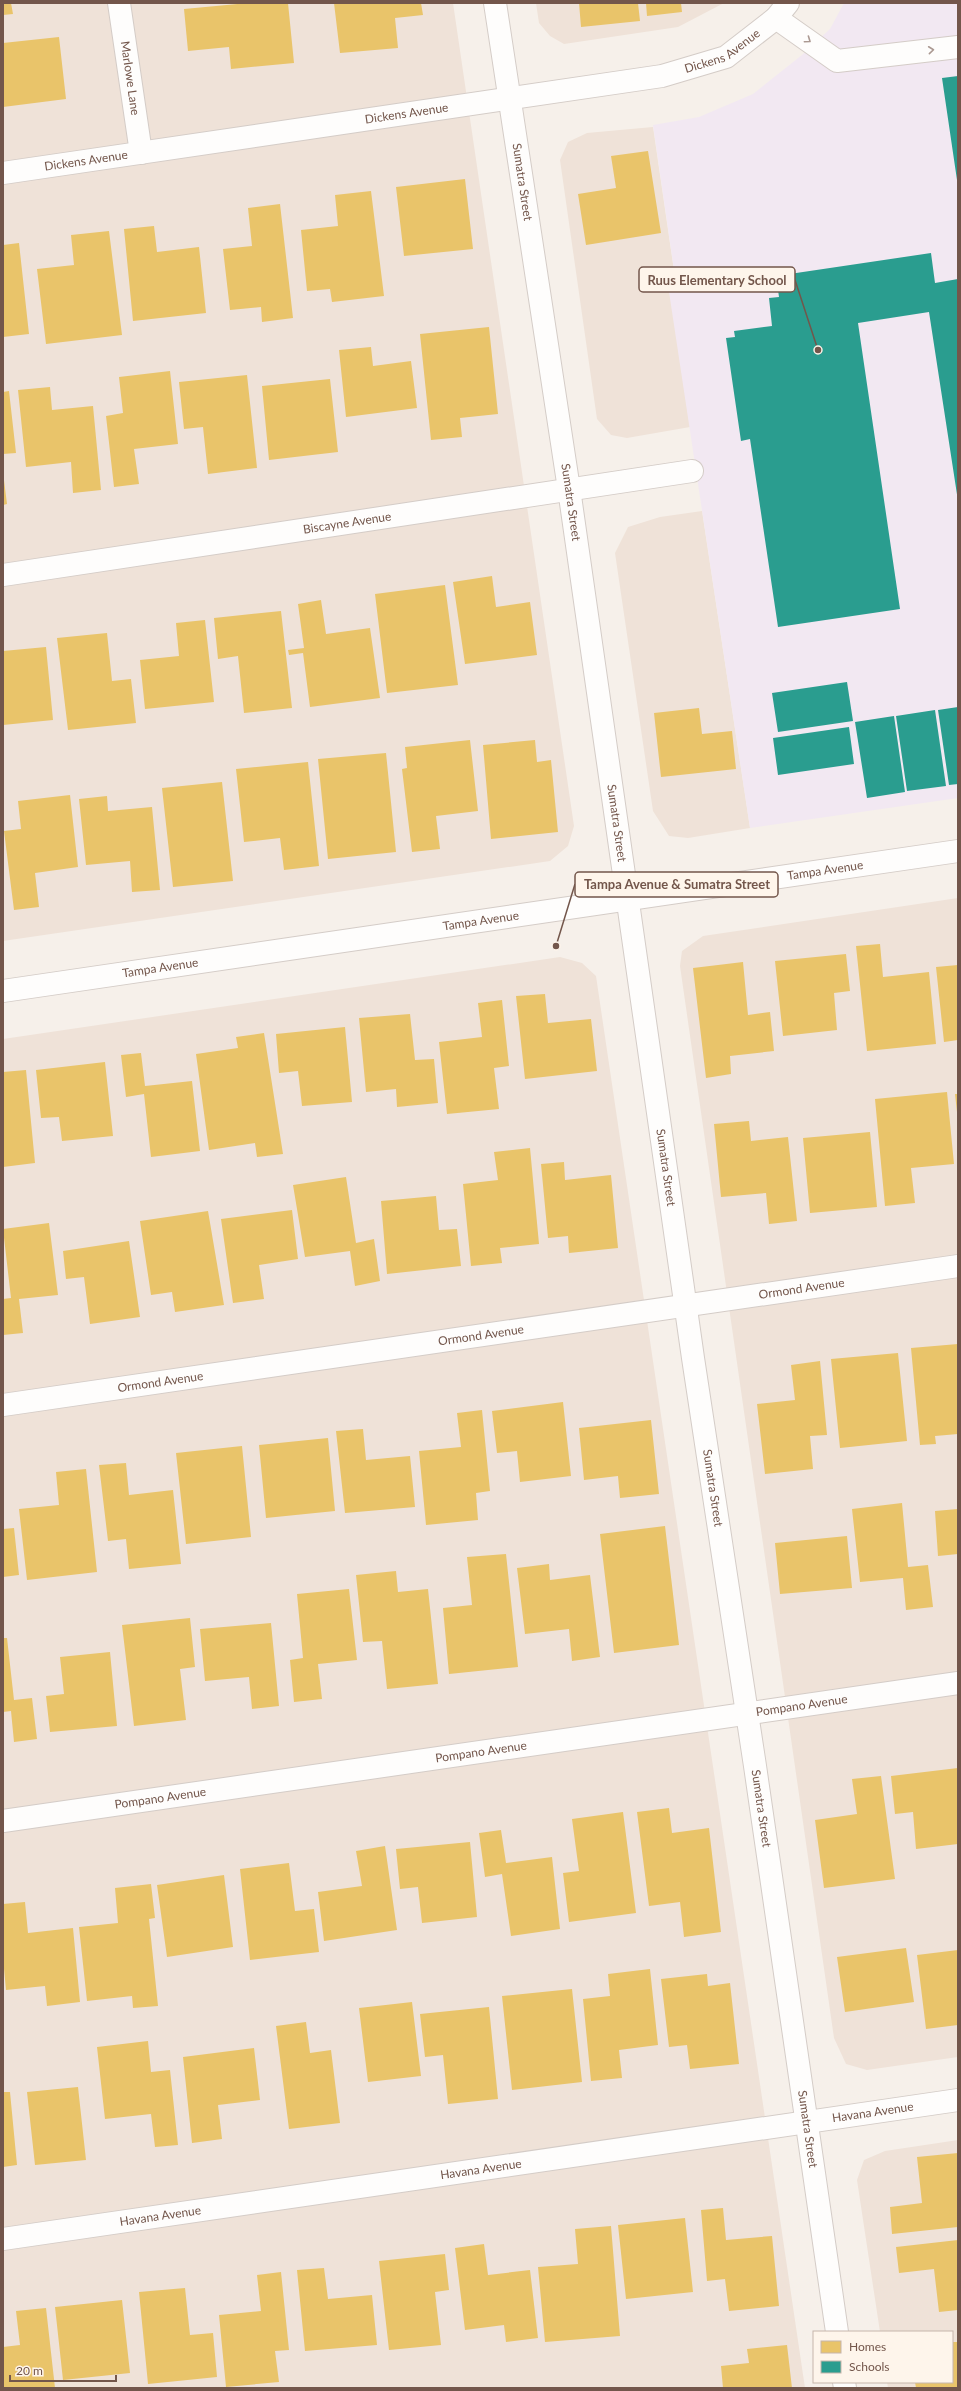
<svg xmlns="http://www.w3.org/2000/svg" width="961" height="2391" font-family="Lato,sans-serif">
<rect width="100%" height="100%" fill="#f6f0ea"/>
<!-- residential -->
<path fill="#efe2d8" d="M3 3H453L574 826 568 846 550 861 3 941Z
M536 3H724L678 27 564 44 550 36 539 23Z
M653 127 674 271 667 272 690 427 627 438 611 435 597 419 560 160 568 142 587 133Z
M702 511 750 828 688 838 669 836 653 811 615 553 628 527 660 517Z
M958 898V2057L867 2070 846 2064 834 2038 680 966 682 951 703 936Z
M560 957 582 963 596 976 805 2388H3V1039Z
M958 2140V2388H888L887 2382H952V2332H880L857 2180 864 2160 885 2151Z"/>
<!-- education -->
<path fill="#f2e8f2" d="M844 3H958V798L750 828 666 272 674 270 653 125 699 117 753 94 802 55 830 29Z"/>
<!-- homes -->
<path fill="#e9c46a" d="M3 3H11L13 14 3 15Z
M248 3H288L294 63 231 69 229 47 188 51 184 9Z
M334 3H421L423 15 395 18 398 48 340 53Z
M579 3H638L640 21 581 27Z
M646 3H681L682 12 647 16Z
M59 37 66 99 3 107V43Z
M648 151 661 233 586 245 578 194 616 188 611 156Z
M465 179 473 249 404 256 396 187Z
M371 191 384 296 332 302 330 289 307 291 301 230 338 226 335 195Z
M280 204 293 318 262 322 261 307 230 310 223 249 252 246 248 208Z
M154 226 157 252 199 247 206 313 133 321 124 229Z
M109 231 122 335 46 344 37 269 74 265 71 235Z
M19 243 29 334 3 337V245Z
M489 327 498 414 460 418 462 437 431 440 420 334Z
M371 347 373 366 411 361 417 408 346 417 339 350Z
M170 371 178 444 134 449 139 484 114 487 106 416 123 413 119 377Z
M247 375 257 468 208 474 203 427 184 429 179 382Z
M330 379 338 452 269 460 262 386Z
M50 387 52 410 93 406 101 490 73 493 71 462 26 467 18 390Z
M9 391 16 453 3 454V392Z
M3 472 7 504 3 505Z
M492 576 496 607 530 602 537 655 465 664 453 582Z
M445 585 458 685 387 693 375 594Z
M321 600 326 634 370 628 380 698 310 707 303 653 289 655 288 650 304 648 298 604Z
M281 611 292 708 244 713 238 656 218 659 214 618Z
M205 620 214 702 145 709 140 660 179 656 176 623Z
M107 633 112 681 131 679 136 723 68 730 57 638Z
M46 647 53 720 3 725V651Z
M699 708 702 734 732 731 736 769 661 777 654 713Z
M470 740 478 811 436 816 440 849 412 852 402 769 407 768 405 747Z
M535 740 537 762 551 760 558 832 491 839 483 745Z
M386 753 396 852 328 859 318 759Z
M308 762 319 866 284 870 280 838 244 842 236 769Z
M222 782 233 881 173 887 162 788Z
M70 795 78 867 35 873 39 907 14 910 4 831 21 829 18 801Z
M107 796 108 811 152 807 160 890 132 892 130 861 86 865 79 799Z
M880 944 883 977 929 972 936 1044 867 1051 856 946Z
M846 954 850 991 834 993 837 1030 783 1036 775 961Z
M743 962 748 1015 770 1012 774 1051 730 1056 731 1074 706 1078 693 968Z
M958 965V1040L944 1042 936 967Z
M545 994 548 1023 591 1019 597 1071 525 1079 516 996Z
M502 1000 509 1066 494 1068 499 1109 447 1114 439 1042 482 1037 478 1003Z
M410 1014 415 1060 434 1059 438 1103 397 1107 396 1089 366 1092 359 1018Z
M345 1027 352 1102 302 1106 298 1071 279 1073 276 1034Z
M264 1033 283 1154 257 1157 255 1143 209 1150 196 1054 238 1048 236 1037Z
M141 1053 145 1086 192 1081 200 1151 151 1157 144 1094 126 1097 121 1055Z
M105 1062 113 1136 62 1141 59 1117 41 1118 36 1070Z
M26 1070 35 1163 3 1167V1072Z
M947 1092 954 1164 911 1168 915 1203 885 1206 875 1099Z
M955 1094H958V1112H957Z
M749 1121 751 1141 788 1137 797 1221 769 1224 766 1193 721 1197 714 1124Z
M870 1132 877 1207 810 1213 803 1138Z
M530 1148 539 1244 500 1248 502 1263 471 1266 463 1184 498 1180 494 1152Z
M564 1162 565 1180 611 1175 618 1248 569 1253 568 1236 548 1238 541 1164Z
M346 1177 356 1243 374 1239 380 1281 355 1286 350 1251 305 1257 293 1185Z
M436 1196 439 1230 457 1229 461 1266 387 1274 381 1201Z
M292 1210 298 1259 259 1265 264 1299 233 1303 221 1219Z
M208 1211 224 1305 175 1312 172 1292 151 1295 140 1221Z
M49 1223 58 1295 19 1299 23 1333 3 1335V1299L11 1298 3 1229Z
M129 1241 140 1317 90 1324 84 1277 66 1279 63 1251Z
M958 1344V1434L935 1436 936 1444 920 1445 911 1348Z
M898 1353 907 1441 840 1448 831 1359Z
M820 1361 827 1435 810 1436 813 1469 765 1474 757 1404 795 1400 791 1365Z
M563 1402 571 1476 520 1482 517 1451 497 1453 492 1411Z
M482 1410 490 1491 476 1493 478 1520 426 1525 419 1451 461 1447 457 1413Z
M651 1420 659 1494 620 1498 618 1476 584 1480 579 1428Z
M363 1429 366 1460 410 1456 415 1507 345 1513 336 1431Z
M328 1438 335 1511 266 1518 259 1445Z
M242 1446 251 1537 186 1544 176 1453Z
M126 1463 129 1495 173 1490 181 1564 129 1569 126 1539 108 1541 99 1465Z
M86 1469 97 1572 27 1580 19 1509 59 1505 56 1472Z
M902 1503 908 1567 928 1565 933 1607 906 1610 903 1578 860 1582 852 1509Z
M958 1509V1554L938 1556 935 1511Z
M665 1526 679 1645 614 1653 600 1534Z
M14 1528 19 1575 3 1577V1529Z
M847 1536 852 1588 780 1594 775 1543Z
M506 1554 518 1667 449 1674 443 1608 472 1605 467 1557Z
M549 1564 550 1580 590 1575 600 1657 572 1661 569 1629 525 1634 517 1568Z
M396 1571 398 1592 428 1589 438 1684 387 1689 382 1641 363 1642 356 1575Z
M349 1589 357 1660 318 1664 322 1699 294 1702 290 1660 303 1658 297 1594Z
M190 1618 195 1667 180 1669 186 1720 134 1726 122 1625Z
M271 1623 279 1706 252 1709 249 1677 205 1681 200 1629Z
M3 1638H7L14 1700 32 1698 37 1739 14 1742 11 1711 3 1712Z
M110 1652 117 1726 50 1732 46 1696 64 1694 60 1657Z
M958 1768V1844L916 1849 913 1812 895 1814 891 1776Z
M881 1776 895 1879 824 1888 815 1820 857 1814 852 1779Z
M669 1808 672 1833 709 1828 721 1932 684 1937 680 1902 649 1906 637 1812Z
M623 1812 636 1913 569 1922 563 1873 579 1871 572 1819Z
M501 1830 506 1863 552 1857 560 1929 511 1936 502 1874 485 1877 479 1833Z
M470 1842 477 1917 422 1923 418 1887 400 1889 396 1849Z
M385 1846 397 1930 324 1941 318 1892 362 1886 356 1851Z
M289 1863 295 1911 314 1909 319 1952 250 1960 240 1869Z
M224 1875 233 1947 167 1957 157 1885Z
M151 1884 155 1918 149 1919 158 2006 133 2008 132 1996 87 2001 79 1927 118 1923 115 1888Z
M25 1902 28 1933 73 1928 80 2002 47 2006 45 1986 6 1990 3 1958V1904Z
M906 1948 914 2002 845 2012 837 1957Z
M958 1950V2025L926 2029 917 1955Z
M650 1969 658 2045 619 2050 622 2078 591 2081 583 1999 610 1996 608 1974Z
M707 1974 708 1986 730 1983 739 2064 690 2069 687 2045 669 2047 661 1979Z
M572 1989 582 2082 512 2090 502 1996Z
M412 2002 421 2076 368 2082 359 2008Z
M489 2007 498 2099 448 2104 443 2055 425 2057 420 2014Z
M306 2022 310 2053 331 2050 340 2123 289 2129 276 2026Z
M148 2041 151 2072 170 2070 178 2145 155 2147 151 2114 105 2119 97 2047Z
M254 2048 260 2100 218 2105 222 2139 192 2143 183 2057Z
M78 2087 86 2160 35 2165 27 2092Z
M3 2092H10L17 2165 3 2167Z
M958 2153V2227L892 2234 890 2207 922 2203 917 2157Z
M723 2208 726 2240 772 2236 779 2306 729 2311 725 2279 707 2281 701 2210Z
M685 2218 693 2292 626 2299 618 2225Z
M611 2226 620 2336 545 2342 538 2267 578 2264 575 2229Z
M958 2240V2310L939 2312 934 2269 899 2273 896 2247Z
M484 2244 488 2275 530 2270 538 2338 506 2342 504 2325 465 2330 455 2248Z
M445 2254 449 2290 435 2292 441 2345 389 2350 379 2261Z
M324 2268 328 2299 372 2295 377 2345 305 2351 297 2270Z
M281 2272 289 2350 275 2351 279 2382 226 2387 219 2315 261 2311 257 2275Z
M185 2288 190 2335 213 2333 217 2377 148 2384 139 2292Z
M122 2300 130 2373 63 2380 55 2307Z
M46 2308 55 2388H3V2347L20 2345 16 2311Z
M952 2342H958V2388H916L915 2382H952Z
M787 2345 792 2388H723L721 2366 749 2363 747 2349Z"/>
<!-- schools -->
<path fill="#2a9d8f" d="M958 76V180H957L942 78Z
M931 253 935 283 958 279V501L929 312 858 323 900 609 778 627 750 439 741 441 726 338 735 337 734 331 772 326 769 298 779 297 776 276Z
M847 682 853 721 778 732 772 693Z
M958 707V784L949 785 938 710Z
M935 710 946 786 907 791 896 716Z
M894 716 905 792 867 798 855 722Z
M849 727 854 764 778 775 773 738Z"/>
<g fill="none" stroke-linecap="round" stroke-linejoin="round">
<!-- minor casing -->
<g stroke="#d4ccc7" stroke-width="24">
<g id="minor">
<path id="s1" d="M119 3 141 153"/>
<path id="s2" d="M495 3 569 489 693 1358 755 1766 837 2332"/>
<path d="M776 18 837 61 958 47"/>
<path id="s3" d="M3 173 662 76 726 57 776 18 788 3"/>
<path id="s4" d="M3 575 692 471"/>
<path id="s5" d="M3 991 958 851"/>
<path id="s6" d="M3 1405 958 1266"/>
<path id="s7" d="M3 1821 958 1683"/>
<path id="s8" d="M3 2239 958 2100"/>
<path d="M844 2382 845 2388"/>
</g>
</g>
<!-- minor -->
<use href="#minor" stroke="#fefdfc" stroke-width="22"/>
</g>
<!-- one-way arrows -->
<defs><path id="oneway-chevron" d="M-2-3.5L2.5 0L-2 3.5" fill="none" stroke-width="1.6" stroke-linecap="round" stroke-linejoin="round"/></defs>
<g stroke="#ab9992">
<use href="#oneway-chevron" transform="translate(808 40) rotate(35)"/>
<use href="#oneway-chevron" transform="translate(931 50) rotate(-6)"/>
</g>
<g text-anchor="middle" stroke-width="4" stroke-linejoin="round" paint-order="stroke">
<!-- street labels -->
<g font-size="12" fill="#73564b" stroke="#fef5eb">
<text dy="4" stroke="none"><textPath href="#s3" startOffset="732">Dickens Avenue</textPath></text>
<text dy="4" stroke="none"><textPath href="#s1" startOffset="76">Marlowe Lane</textPath></text>
<text dy="4" stroke="none"><textPath href="#s3" startOffset="408">Dickens Avenue</textPath></text>
<text dy="4" stroke="none"><textPath href="#s3" startOffset="84">Dickens Avenue</textPath></text>
<text dy="4" stroke="none"><textPath href="#s2" startOffset="181">Sumatra Street</textPath></text>
<text dy="4" stroke="none"><textPath href="#s2" startOffset="505">Sumatra Street</textPath></text>
<text dy="4" stroke="none"><textPath href="#s4" startOffset="348">Biscayne Avenue</textPath></text>
<text dy="4" stroke="none"><textPath href="#s2" startOffset="829">Sumatra Street</textPath></text>
<text dy="4" stroke="none"><textPath href="#s5" startOffset="831">Tampa Avenue</textPath></text>
<text dy="4" stroke="none"><textPath href="#s5" startOffset="483">Tampa Avenue</textPath></text>
<text dy="4" stroke="none"><textPath href="#s5" startOffset="159">Tampa Avenue</textPath></text>
<text dy="4" stroke="none"><textPath href="#s2" startOffset="1177">Sumatra Street</textPath></text>
<text dy="4" stroke="none"><textPath href="#s6" startOffset="807">Ormond Avenue</textPath></text>
<text dy="4" stroke="none"><textPath href="#s6" startOffset="483">Ormond Avenue</textPath></text>
<text dy="4" stroke="none"><textPath href="#s6" startOffset="159">Ormond Avenue</textPath></text>
<text dy="4" stroke="none"><textPath href="#s2" startOffset="1501">Sumatra Street</textPath></text>
<text dy="4" stroke="none"><textPath href="#s7" startOffset="807">Pompano Avenue</textPath></text>
<text dy="4" stroke="none"><textPath href="#s7" startOffset="483">Pompano Avenue</textPath></text>
<text dy="4" stroke="none"><textPath href="#s7" startOffset="159">Pompano Avenue</textPath></text>
<text dy="4" stroke="none"><textPath href="#s2" startOffset="1825">Sumatra Street</textPath></text>
<text dy="4" stroke="none"><textPath href="#s8" startOffset="879">Havana Avenue</textPath></text>
<text dy="4" stroke="none"><textPath href="#s2" startOffset="2149">Sumatra Street</textPath></text>
<text dy="4" stroke="none"><textPath href="#s8" startOffset="483">Havana Avenue</textPath></text>
<text dy="4" stroke="none"><textPath href="#s8" startOffset="159">Havana Avenue</textPath></text>
</g>
</g>
<!-- callouts -->
<path fill="none" stroke="#73564b" stroke-width="1.5" d="M818 350L795 280M556 946L575 884"/>
<g fill="#73564b" stroke="#fef5eb" stroke-width="1.5">
<circle cx="818" cy="350" r="4"/>
<circle cx="556" cy="946" r="4"/>
</g>
<g fill="#fef5eb" stroke="#73564b" stroke-width="1.5">
<rect x="639" y="267" width="156" height="25" rx="4"/>
<rect x="575" y="872" width="203" height="25" rx="4"/>
</g>
<g font-size="13" text-anchor="middle" font-weight="bold" fill="#73564b">
<text x="717" y="285">Ruus Elementary School</text>
<text x="677" y="889">Tampa Avenue &amp; Sumatra Street</text>
</g>
<!-- border -->
<rect width="961" height="2391" fill="none" stroke="#73564b" stroke-width="8"/>
<!-- legend -->
<rect x="813" y="2331" width="140" height="52" fill="#fef5eb" stroke="#c6b5ab"/>
<rect x="821" y="2341" width="20" height="12" fill="#e9c46a" stroke="#c6b5ab"/>
<text x="849" y="2351" font-size="12" fill="#73564b">Homes</text>
<rect x="821" y="2361" width="20" height="12" fill="#2a9d8f" stroke="#c6b5ab"/>
<text x="849" y="2371" font-size="12" fill="#73564b">Schools</text>
<!-- scale -->
<path d="M10 2375v6h106v-6" fill="none" stroke="#73564b" stroke-width="2"/>
<text x="16" y="2375" font-size="12" fill="#73564b" stroke="#fef5eb" stroke-width="3" paint-order="stroke">20 m</text>
</svg>
